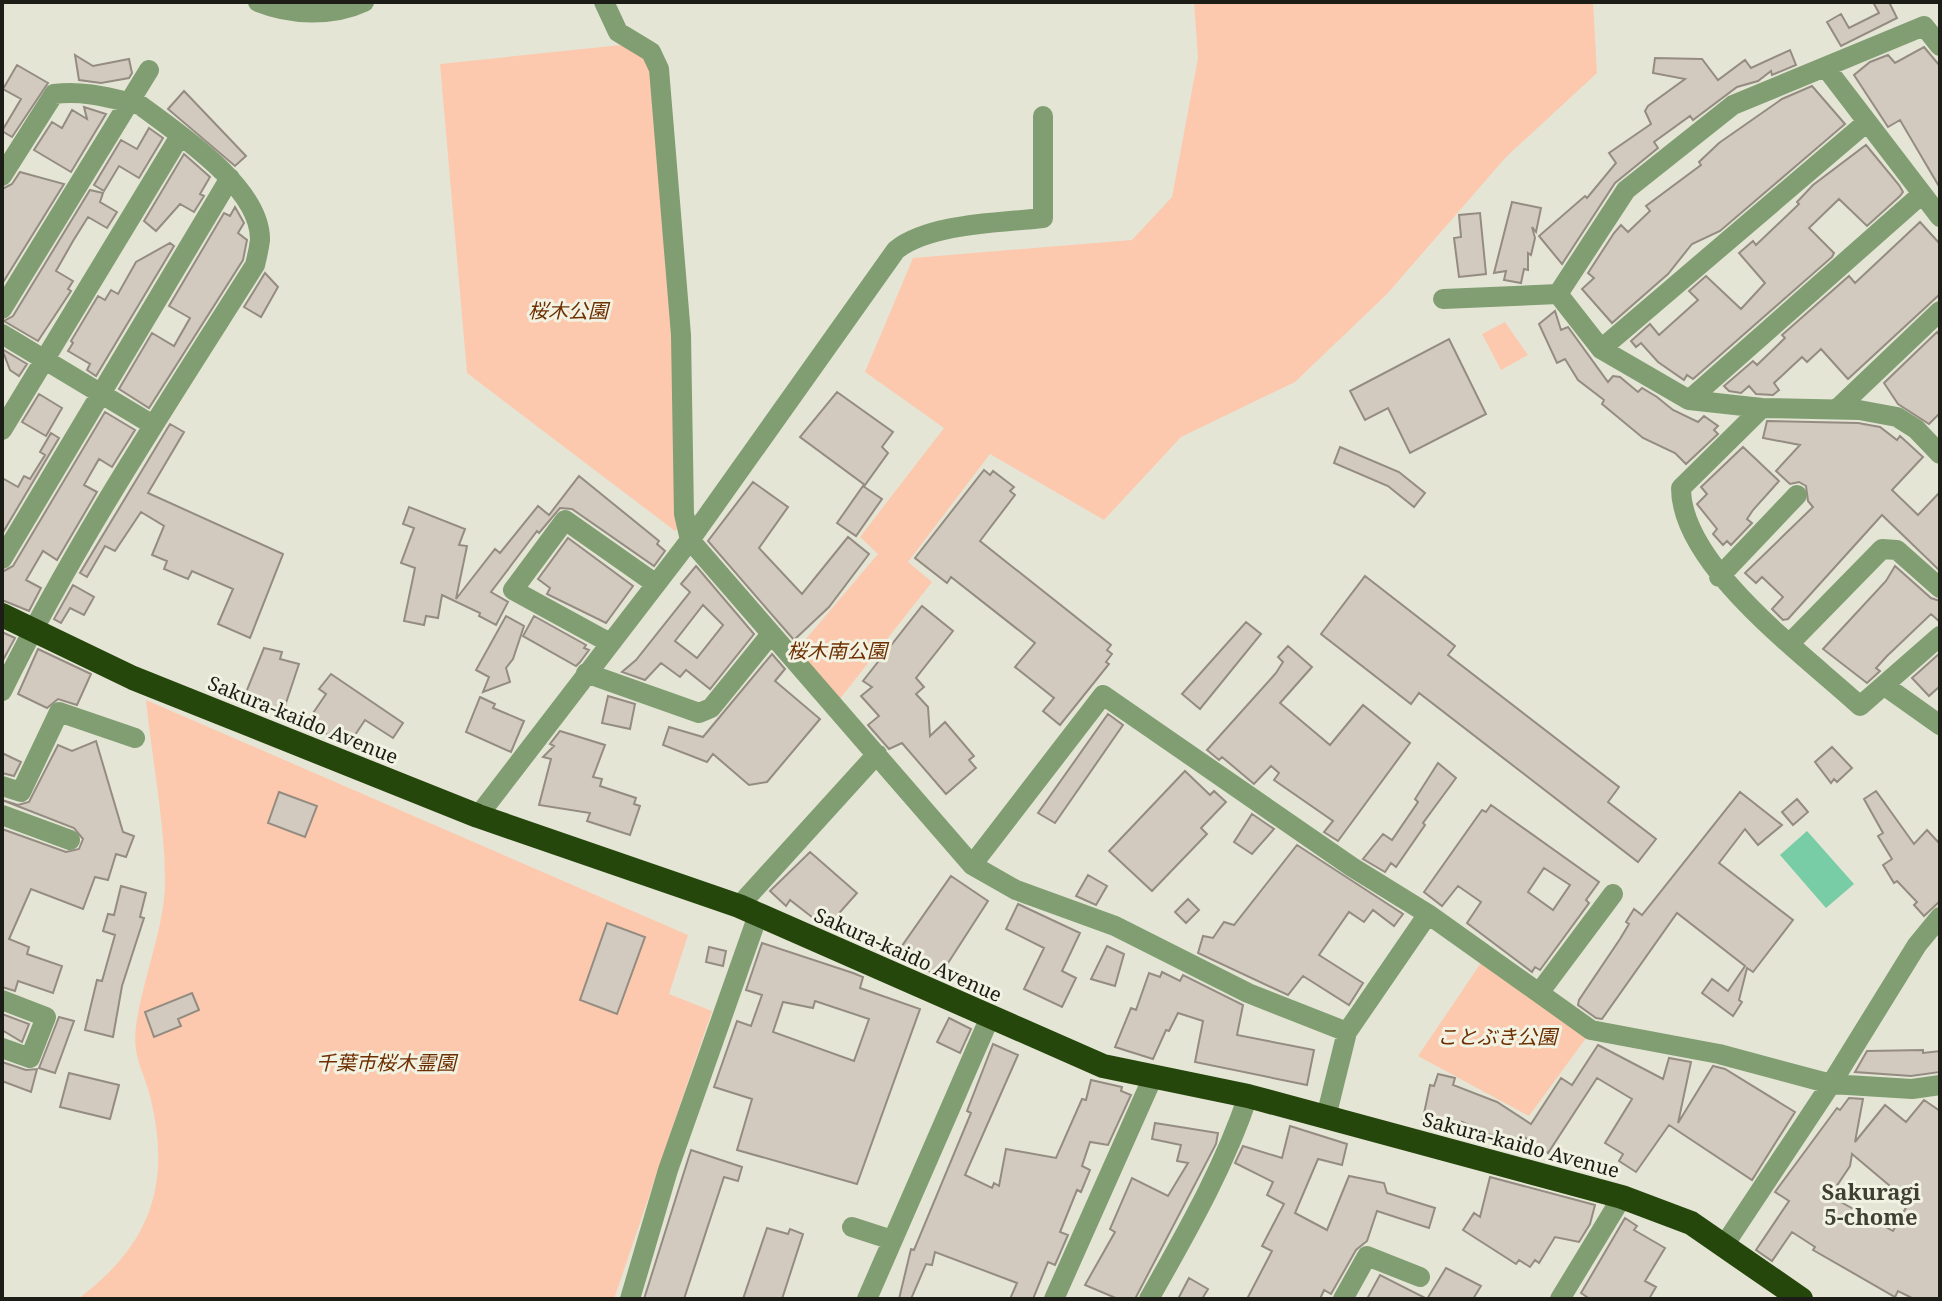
<svg xmlns="http://www.w3.org/2000/svg" width="1942" height="1301" font-family="'Noto Serif','Noto Sans JP',serif">
<rect width="100%" height="100%" fill="#e5e5d6"/>
<!-- green -->
<path fill="#fcc9ae" d="M1194 2H1593L1597 73 1506 157 1387 294 1295 382 1181 437 1104 520 990 454 908 562 932 582 839 700 794 653 878 554 860 537 944 428 865 372 913 258 1132 240 1172 197 1198 58Z
M621 45 652 62 678 351 681 524 675 531 467 373 440 64Z
M1505 322 1528 355 1501 370 1482 334Z
M146 700 688 935 669 994 712 1011 614 1299H78C151 1244 172 1184 150 1096 143 1069 132 1056 136 1026 142 981 165 926 165 882 165 824 152 759 146 700Z
M1483 960 1589 1034 1529 1116 1418 1056Z"/>
<!-- water -->
<path fill="#78cca6" d="M1807 831 1854 884 1826 908 1780 855Z"/>
<!-- building -->
<path fill="#d2cabe" stroke="#948c80" stroke-width="2" fill-rule="evenodd" d="M1873 2H1889L1897 18 1841 46 1827 22 1841 14 1849 28 1879 13Z
M1924 47 1940 66V188L1900 120 1888 127 1854 75 1870 62 1888 55 1895 63Z
M1790 50 1796 65 1772 75 1771 71 1758 81 1737 87 1693 120 1690 116 1654 142 1658 148 1615 183 1562 264 1539 236 1585 196 1587 198 1616 163 1609 153 1651 124 1645 111 1648 106 1685 79 1653 73 1655 58 1702 59 1718 80 1745 60 1751 68Z
M75 55 93 66 129 59 132 73 129 78 101 83 79 80Z
M17 65 48 83 12 137 2 131 21 99 3 89Z
M1812 86 1845 124 1720 231 1692 244 1668 274 1612 323 1582 289 1594 278 1588 273 1614 233 1621 225 1628 232 1650 211 1646 206 1701 165 1699 162 1719 143 1782 99Z
M184 91 246 156 235 166 168 109Z
M84 107 106 114 71 172 34 150 52 122 62 128 72 110 87 119Z
M149 128 163 138 139 178 119 166 104 191 94 185 121 140 137 149Z
M1866 145 1899 185 1903 192 1900 196 1867 226 1839 199 1809 228 1834 253 1832 257 1693 379 1687 375 1684 380 1658 362 1641 343 1636 347 1631 341 1650 324 1659 335 1698 300 1689 291 1706 276 1741 309 1765 283 1739 253 1753 241 1756 245 1799 204 1797 202 1813 185Z
M184 154 210 177 200 194 204 196 194 212 180 204 156 231 144 221Z
M20 172 64 184 2 284V189L12 184Z
M90 190 103 193 100 202 117 212 107 228 88 217 73 241 56 271 73 281 68 289 71 291 38 341 4 321 13 316Z
M1512 202 1541 208 1536 232 1532 227 1535 238 1531 255 1528 253V270L1524 269 1521 283 1504 280 1506 271 1494 273Z
M235 207 244 223 238 233 247 240 243 260 149 408 119 389 152 333 174 346 190 318 169 306 224 213 230 216Z
M1480 213 1486 274 1459 277 1454 238 1461 237 1459 215Z
M1920 222 1940 244V294L1848 379 1821 349 1807 362 1802 357 1774 383 1779 390 1773 395 1756 394 1749 386 1741 393 1729 391 1724 386 1753 361 1757 365 1785 338 1782 335 1849 276 1855 283Z
M170 243 174 246 96 376 87 370 90 364 68 351 73 343 71 341 98 296 105 300 111 290 118 294 136 262Z
M265 273 278 287 261 317 244 307Z
M1555 311 1561 330 1568 327 1608 382 1613 376 1620 377 1638 392 1642 388 1657 397 1673 410 1698 422 1704 416 1718 426 1714 430 1718 434 1686 464 1675 453 1643 438 1602 404 1604 400 1578 380 1565 359 1557 363 1539 324Z
M1937 332 1940 336V413L1929 424 1898 404 1884 383Z
M1449 339 1486 414 1410 453 1388 408 1365 420 1350 391Z
M2 349 27 364 19 376 10 370Z
M837 392 893 432 882 447 888 453 865 485 800 437Z
M39 394 62 408 46 436 22 422Z
M105 412 135 430 112 467 99 459 84 485 97 492 57 560 43 551 26 580 41 588 29 611 2 600V572L13 566Z
M1767 421 1858 423 1880 427 1897 440 1900 436 1923 457 1892 490 1918 515 1940 492V571L1882 515 1788 619 1783 620 1772 609 1783 597 1762 577 1756 583 1745 573 1813 507 1808 501 1806 486 1799 482 1790 484 1776 471 1800 445 1763 438Z
M170 424 184 432 148 493 283 554 250 638 218 624 233 589 192 571 188 579 164 569 167 561 152 555 164 526 141 512 115 551 105 546 87 577 80 573Z
M51 433 59 438 2 534V478L18 487 24 476 30 479 45 455 40 452Z
M1340 447 1399 472 1425 493 1414 507 1388 486 1334 463Z
M1743 447 1779 481 1753 510 1747 519 1752 523 1731 545 1727 541 1723 545 1713 534 1717 529 1697 504 1707 494 1701 487Z
M984 470 990 475 993 471 1014 487 1010 491 1015 495 980 541 1111 645 1107 650 1112 654 1106 662 1109 664 1060 725 1043 711 1054 698 1015 667 1035 643 951 577 947 583 915 558Z
M579 476 659 541 657 544 665 551 654 566 572 509 560 508 539 533 537 531 491 592 508 602 496 625 479 616 480 613 442 595 438 618 426 616 424 625 404 621 415 568 401 563 414 528 403 524 409 507 465 529 459 545 467 546 456 599 495 549 500 553 538 506 549 515Z
M753 482 788 507 759 548 802 594 848 537 869 554 829 607 794 640 708 541Z
M863 486 882 499 856 536 837 523Z
M568 538 633 586 606 623 547 594 550 588 538 579Z
M696 566 754 634 710 689 686 670 680 677 661 663 645 680 622 672 636 660 690 592 681 584ZM703 605 723 625 697 658 675 641Z
M1895 566 1931 598 1940 601V622L1931 614 1887 656 1876 668 1880 671 1867 683 1823 649 1886 581Z
M1365 576 1455 646 1448 655 1619 787 1608 802 1656 839 1638 862 1419 693 1411 704 1321 634Z
M73 585 94 597 84 615 70 608 61 623 54 619Z
M922 606 953 631 916 678 924 687 916 694 928 707 930 736 945 722 974 756 969 760 976 768 946 794 902 743 889 749 868 725 879 716 861 696 872 687 863 681Z
M506 616 524 626 513 659 506 668 510 682 483 692 489 677 476 670Z
M534 616 586 645 584 648 589 650 580 662 576 666 523 636Z
M1246 622 1261 634 1200 709 1182 694Z
M2 632 15 638 2 662Z
M1288 646 1312 667 1280 703 1330 745 1363 705 1410 743 1338 841 1324 832 1333 821 1274 780 1279 773 1271 766 1254 784 1222 757 1219 760 1207 750 1276 673 1283 662 1278 657Z
M264 648 282 652 280 659 299 664 283 712 245 695Z
M38 649 91 674 77 705 58 699 47 708 18 694Z
M1940 653V686L1929 696 1912 678Z
M772 654 785 669 775 681 820 719 767 782 749 785 713 754 707 762 663 745 669 727 703 737Z
M331 674 403 723 393 738 365 720 347 747 307 722 326 694 319 689Z
M608 696 635 704 630 729 602 723Z
M480 697 495 704 493 708 524 721 511 752 466 732Z
M1108 714 1123 725 1055 823 1038 813Z
M560 731 605 745 593 777 602 779 600 786 636 798 634 804 640 806 630 835 587 821 590 813 539 805 551 759 543 757 554 746 550 744Z
M96 741 123 832 134 836 126 857 116 854 108 880 95 877 83 909 31 889 9 939 29 947 27 954 62 966 53 993 18 981 15 991 2 987V829L66 852 79 849 83 839 74 828 2 800 18 805 29 802 58 745 72 751Z
M1832 747 1852 768 1837 782 1834 779 1831 783 1815 762Z
M2 753 21 762 14 776 2 773Z
M1438 763 1456 778 1423 823 1425 825 1396 867 1391 863 1385 872 1363 859 1383 834 1392 840 1418 802 1415 799Z
M1185 771 1210 795 1214 791 1226 802 1201 828 1207 834 1152 891 1109 851Z
M1876 791 1914 844 1927 830 1940 844V901L1924 916 1914 905 1917 902 1897 881 1894 883 1883 865 1892 859 1878 836 1883 833 1864 799Z
M279 792 317 806 305 837 268 823Z
M1740 792 1782 825 1758 845 1745 829 1719 863 1793 920 1753 972 1747 968 1739 1000 1742 1002 1733 1016 1702 993 1712 979 1728 991 1745 966 1677 913 1602 1019 1596 1018 1578 1005 1579 1000 1620 939 1629 924 1626 922 1634 909 1642 915Z
M1797 799 1808 812 1793 825 1782 812Z
M1491 805 1599 882 1586 900 1589 903 1540 970 1535 967 1532 972 1467 923 1481 902 1458 886 1442 906 1424 892 1482 810 1486 812ZM1544 868 1570 885 1553 910 1528 892Z
M1252 814 1274 829 1252 854 1234 842Z
M1297 845 1403 914 1394 926 1373 910 1364 922 1349 912 1319 955 1363 983 1349 1005 1303 976 1288 995 1198 953 1203 936 1213 938 1224 922 1234 925Z
M810 852 857 893 826 928 790 900 786 906 770 891Z
M1088 875 1107 886 1096 905 1076 896Z
M951 876 988 901 939 977 897 953Z
M121 886 146 893 140 917 144 918 122 986 113 1037 85 1030 97 980 102 981 115 935 103 931 108 914 114 915Z
M1188 899 1199 910 1186 923 1175 912Z
M1018 904 1080 933 1062 971 1076 978 1062 1007 1024 989 1044 948 1006 929Z
M607 923 645 937 617 1014 580 1000Z
M762 943 853 973 863 977 860 988 920 1009 857 1184 737 1150 752 1099 714 1087 737 1021 751 1026 762 995 746 990ZM815 1001 869 1019 854 1061 773 1032 783 1002 813 1008Z
M1107 946 1124 954 1115 986 1091 979Z
M709 947 726 951 723 966 706 962Z
M1162 972 1180 981 1183 975 1243 1005 1237 1035 1314 1050 1307 1085 1195 1062 1203 1021 1178 1013 1169 1031 1166 1030 1153 1059 1115 1047 1131 1008 1136 1010 1149 973 1160 977Z
M192 993 199 1010 178 1019 181 1026 154 1037 145 1012Z
M2 1014 29 1024 22 1042 2 1030Z
M59 1017 74 1021 55 1073 39 1068Z
M949 1018 971 1029 960 1053 937 1042Z
M993 1044 1018 1055 965 1175 992 1188 994 1183 999 1186 1006 1149 1056 1158 1082 1099 1086 1100 1091 1080 1122 1087 1121 1091 1131 1095 1108 1145 1090 1142 1082 1166 1090 1170 1081 1192 1077 1190 1060 1232 1068 1235 1055 1265 1048 1262 1033 1299H1010L1017 1283 935 1252 932 1265 926 1264 911 1299H899L911 1249 914 1250 971 1113 967 1111Z
M1598 1045 1663 1079 1669 1058 1691 1062 1678 1123 1713 1066 1725 1069 1795 1112 1752 1180 1669 1125 1636 1172 1619 1161 1623 1154 1605 1143 1632 1099 1597 1078 1548 1153 1521 1135 1515 1146 1462 1122 1459 1132 1422 1123 1430 1085 1434 1086 1438 1074 1455 1078 1453 1085 1497 1102 1531 1124 1561 1078 1572 1085Z
M1923 1050V1053L1940 1051V1072L1911 1076 1855 1072 1867 1051Z
M2 1062 26 1070 37 1069 31 1092 2 1081Z
M69 1073 119 1085 110 1119 60 1107Z
M1849 1098 1863 1099 1855 1142 1885 1105 1906 1122 1924 1100 1940 1111V1299H1914L1898 1291 1895 1297 1813 1250 1815 1247 1792 1232 1772 1261 1756 1250 1789 1201 1775 1192 1837 1108 1840 1110ZM1852 1154 1909 1202 1893 1231 1830 1196 1850 1166Z
M1155 1123 1218 1133 1216 1144 1135 1299H1118L1085 1285 1115 1232 1110 1229 1132 1178 1168 1196 1188 1163 1177 1161 1181 1145 1152 1139Z
M1290 1126 1347 1144 1342 1165 1318 1159 1295 1213 1327 1230 1349 1176 1384 1183 1387 1193 1435 1208 1429 1228 1377 1211 1367 1241 1356 1250 1331 1294 1324 1290 1320 1299H1247L1272 1251 1262 1246 1284 1204 1267 1195 1273 1182 1235 1163 1243 1146 1282 1158Z
M691 1150 742 1167 738 1181 724 1177 684 1299H644Z
M1490 1177 1595 1205 1590 1224 1579 1242 1555 1237 1539 1263 1535 1260 1530 1267 1519 1260 1516 1264 1463 1230 1474 1213 1480 1217Z
M1625 1218 1637 1226 1634 1230 1665 1248 1645 1281 1656 1287 1649 1299H1590L1581 1293Z
M767 1228 788 1234 790 1229 803 1234 782 1299H743Z
M1446 1268 1481 1286 1473 1299H1367L1380 1275 1427 1299Z
M1189 1278 1208 1289 1202 1299H1178Z"/>
<g fill="none" stroke-linecap="round" stroke-linejoin="round">
<!-- minor -->
<path stroke="#819e72" stroke-width="20" d="M258 2C290 15 332 17 364 2
M604 2 618 32 651 52 659 69 681 335 684 514 690 540 972 865 1016 890 1115 926 1248 993 1347 1032
M1826 68 1940 217
M2 176 54 94C84 90 110 98 140 105 177 133 261 187 260 240 259 248 257 257 255 265 167 404 75 543 2 691
M1558 294 1626 190 1733 105 1924 26 1940 46
M1558 294 1601 349 1689 400 1762 408 1859 410 1897 417 1916 429 1940 454
M1443 299 1558 294
M2 309 149 70
M2 334 153 425
M1601 349 1867 122
M1689 400 1922 194
M1762 408 1681 488C1681 566 1806 656 1860 706L1940 636
M1837 409 1940 311
M2 430 180 136
M2 559 230 178
M1719 577 1797 495
M1791 642 1882 549 1897 550 1940 588
M610 643 513 590 565 520 656 584
M586 673 699 713 711 708 771 634
M1885 686 1940 725
M2 786 21 792 59 712 135 738
M2 815 70 840
M478 816 690 540 896 250C930 223 1000 223 1043 218V116
M972 865 1103 695 1352 867 1428 914 1591 1030 1719 1054 1831 1084 1912 1089 1940 1085
M739 906 877 754
M1539 993 1613 894
M2 1000 46 1017 30 1058 2 1048
M1326 1117 1347 1032 1428 914
M852 1227 892 1240
M1723 1247 1831 1084 1917 945 1940 917
M630 1299 668 1170 758 915
M867 1299 990 1017
M1054 1299 1152 1079
M1149 1299C1186 1233 1224 1168 1248 1096
M1343 1299 1367 1256 1420 1277
M1560 1299 1622 1197"/>
<!-- highway -->
<path stroke="#25470b" stroke-width="24" d="M2 615 133 678 478 816 739 906 1103 1066 1248 1096 1622 1197 1691 1223 1801 1299"/>
</g>
<g text-anchor="middle" stroke-width="6" stroke-linejoin="round" paint-order="stroke">
<!-- park labels -->
<g font-size="20" font-style="italic" fill="#6e2f00" stroke="#f2f2e3">
<text x="568" y="318">桜木公園</text>
<text x="837" y="658">桜木南公園</text>
<text x="1497" y="1044">ことぶき公園</text>
<text x="386" y="1070">千葉市桜木霊園</text>
</g>
<!-- street labels -->
<g font-size="20" fill="#1d1d18" stroke="#f2f2e3">
<text transform="translate(303 720) rotate(22)" y="7">Sakura-kaido Avenue</text>
<text transform="translate(908 955) rotate(24)" y="7">Sakura-kaido Avenue</text>
<text transform="translate(1521 1145) rotate(15)" y="7">Sakura-kaido Avenue</text>
</g>
<!-- neighbourhood labels -->
<g font-size="22" font-weight="bold" fill="#3f3f34" stroke="#f2f2e3">
<text x="1871" y="1200">Sakuragi<tspan x="1871" dy="25">5-chome</tspan></text>
</g>
</g>
<!-- border -->
<rect width="1942" height="1301" fill="none" stroke="#1d1d18" stroke-width="8"/>
</svg>
